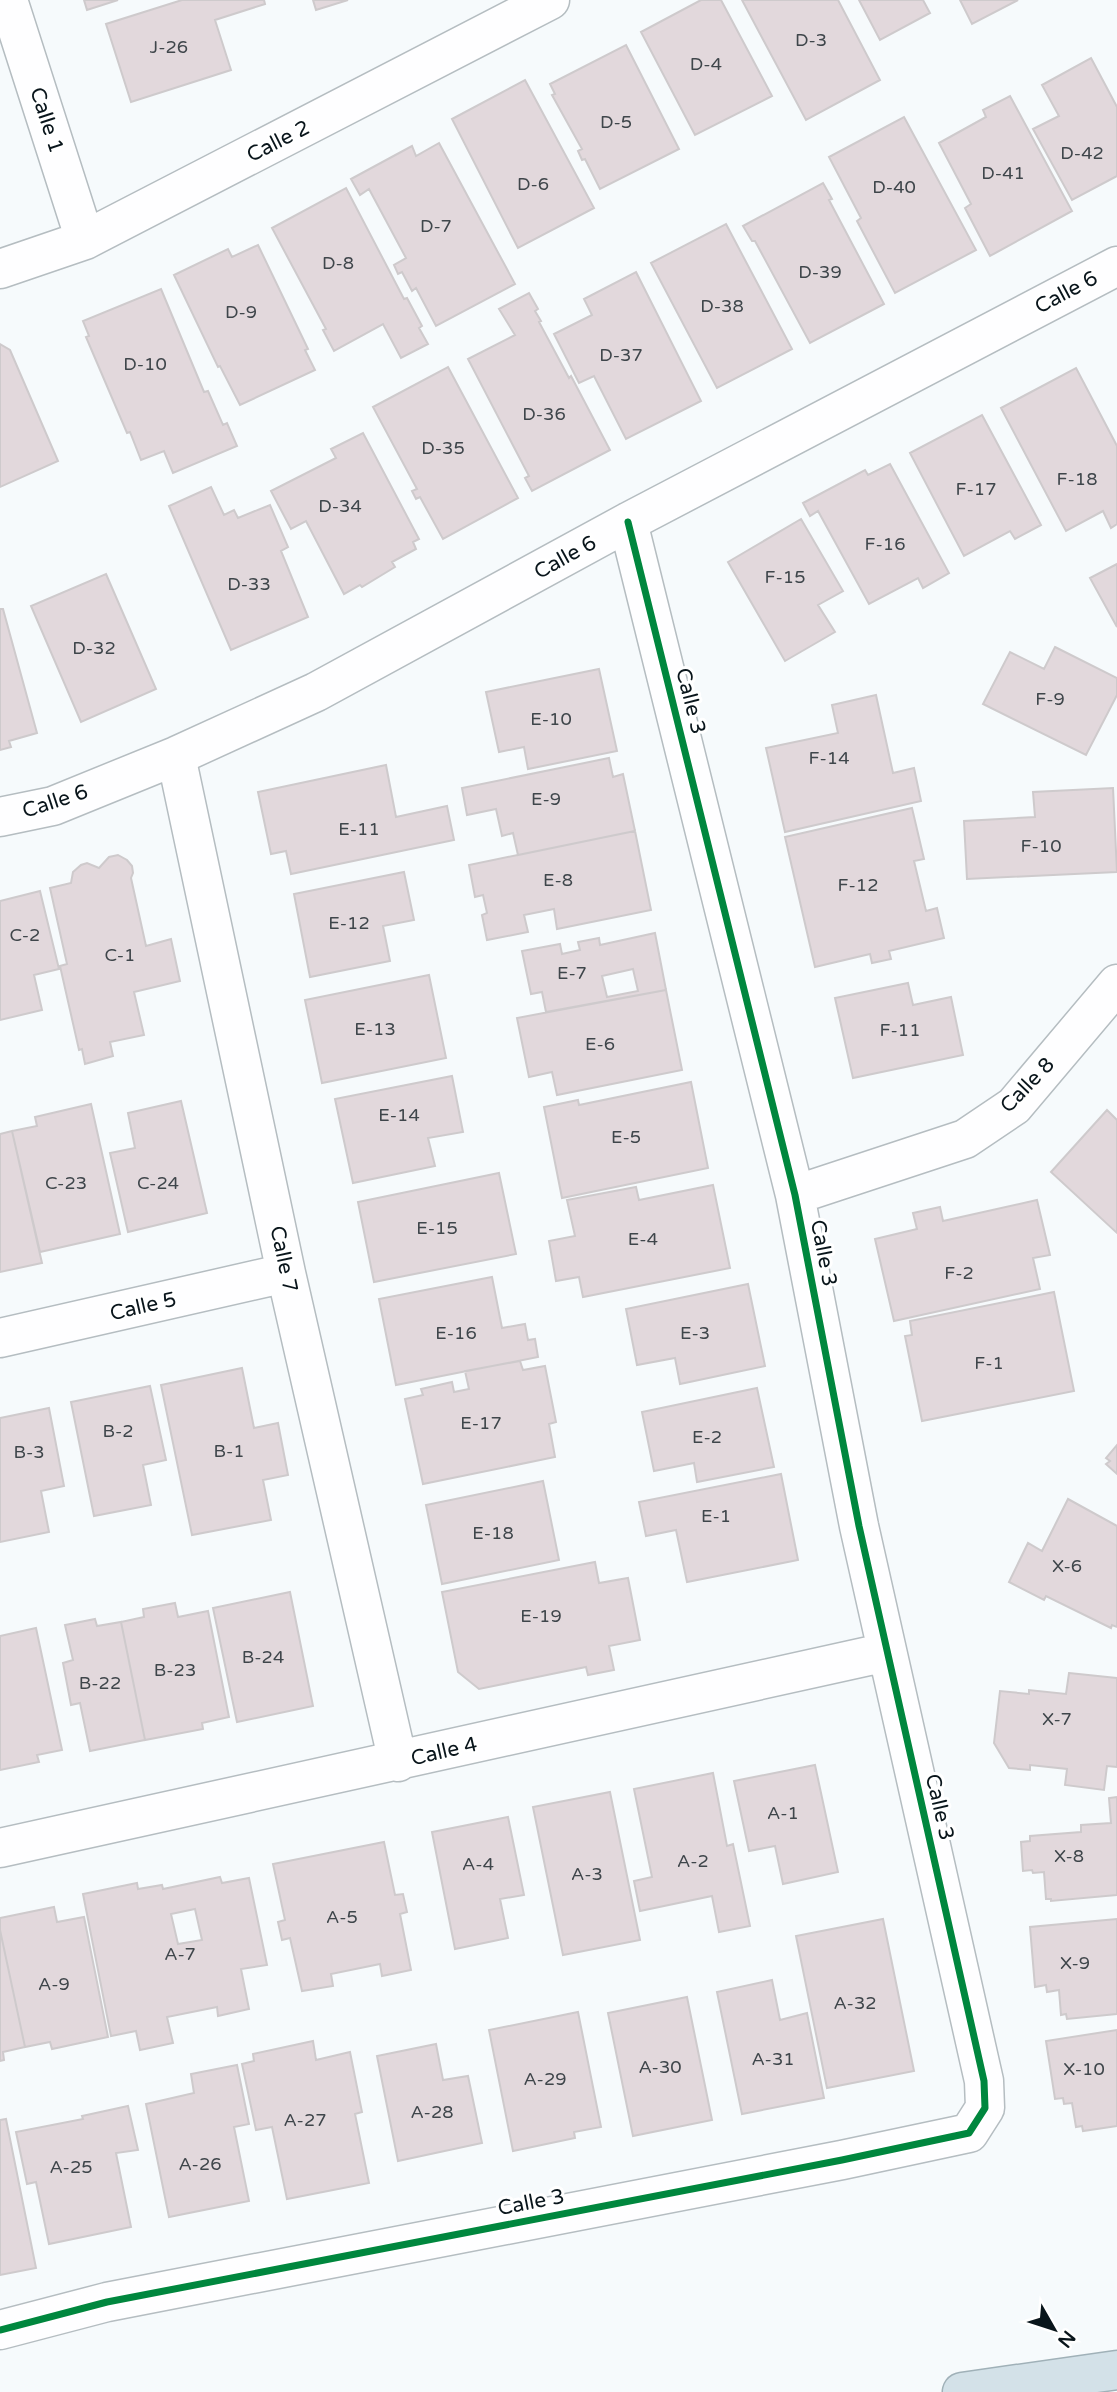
<svg xmlns="http://www.w3.org/2000/svg" width="1117" height="2392" font-family="'Varela Round',sans-serif">
<rect width="100%" height="100%" fill="#f6fafc"/>
<!-- building -->
<path fill="#e2d8dc" stroke="#cecacc" stroke-width="2" fill-rule="evenodd" d="M84 0H118L87 10Z
M182 0H264L265 4 215 20 231 70 131 102 106 24Z
M313 0H348L316 10Z
M701 0H721L772 96 695 135 641 32Z
M742 0H838L880 80 806 120Z
M859 0H923L930 13 880 40Z
M960 0H1018L972 24Z
M626 45 679 149 600 189 585 159 582 160 578 151 582 149 552 95 555 94 550 84Z
M1091 58 1117 107V176L1072 200 1033 129 1059 116 1042 85Z
M525 80 594 208 518 248 452 119Z
M1010 96 1072 211 990 256 965 208 971 204 939 143 986 117 983 110Z
M904 117 976 250 895 293 857 221 861 218 829 157Z
M439 143 515 284 436 326 416 288 412 291 402 272 398 274 394 265 406 258 369 189 360 195 351 179 412 146 416 156Z
M823 183 832 199 829 200 884 304 810 343 755 241H752L743 226Z
M346 188 404 299 407 298 422 326 419 328 428 344 401 358 383 324 334 351 323 330 326 329 272 228Z
M726 224 792 349 717 388 651 263Z
M258 245 308 349 305 350 315 370 240 405 220 366 218 367 174 275 228 249 232 257Z
M636 272 701 401 626 439 594 376 579 383 554 334 592 315 584 299Z
M161 289 204 392 208 391 223 425 227 423 237 446 173 473 164 451 141 460 130 432 127 433 86 337 89 336 83 321Z
M529 293 538 309 535 311 541 321 539 322 569 378 571 376 610 450 532 491 525 478 529 476 468 359 515 335 499 309Z
M0 344 10 350 58 461 0 487Z
M448 367 518 498 443 539 420 497 416 499 412 491 417 489 373 407Z
M1076 368 1117 446V524L1111 528 1103 511 1066 531 1001 408Z
M982 415 1041 525 1015 539 1010 531 964 556 910 453Z
M363 433 419 539 413 542 416 549 392 562 395 567 362 587 360 585 344 594 306 521 291 529 271 491 336 458 331 449Z
M890 464 949 573 923 588 918 578 869 604 818 511 810 516 803 503 865 470 868 475Z
M211 487 224 515 234 510 238 518 270 505 288 547 281 551 308 617 231 650 169 506Z
M801 519 843 591 818 605 835 632 785 661 728 562Z
M1117 564V627L1090 578Z
M106 574 156 689 81 722 31 606Z
M0 609H3L37 733 9 741 11 747 0 750Z
M1055 647 1117 678V695L1086 755 983 704 1010 652 1044 669Z
M599 669 617 751 528 769 524 747 499 752 486 692Z
M876 695 893 773 914 768 921 801 785 832 766 748 838 733 832 705Z
M609 758 613 777 623 774 635 831 518 855 513 833 502 836 496 809 467 815 462 788Z
M386 765 396 817 447 806 454 840 291 874 286 851 271 854 258 792Z
M1113 788 1117 872 967 879 964 821 1035 817 1033 792Z
M912 808 924 859 914 861 926 911 937 908 944 938 889 951 891 959 872 963 870 954 815 967 785 837Z
M635 831 651 910 557 929 554 909 524 915 528 932 487 940 482 915 487 913 483 895 475 897 469 865Z
M118 855 127 860 132 866 133 873 131 878 146 946 171 939 180 981 134 992 144 1035 110 1042 113 1056 85 1064 82 1049 79 1050 60 966 67 964 50 888 71 883 73 872 81 865 87 863 99 868 109 857Z
M404 872 414 920 383 926 390 961 310 977 294 894Z
M40 891 59 969 34 975 42 1010 0 1020V901Z
M655 933 666 990 546 1012 542 992 531 994 522 951 560 944 562 954 580 950 578 942 599 938 600 945ZM633 969 638 991 607 997 602 976Z
M429 975 446 1058 322 1083 305 1000Z
M908 983 913 1005 951 997 963 1055 853 1078 835 998Z
M666 990 682 1070 557 1095 552 1072 529 1077 517 1018Z
M452 1076 463 1132 428 1138 435 1166 353 1183 335 1099Z
M691 1082 708 1168 562 1198 544 1107 578 1100 579 1105Z
M181 1101 207 1213 128 1232 110 1153 135 1148 128 1113Z
M91 1104 120 1234 40 1252 12 1131 37 1126 35 1117Z
M1107 1110 1117 1120V1233L1051 1172Z
M12 1131 42 1263 0 1272V1134Z
M499 1173 516 1254 374 1282 358 1202Z
M713 1185 730 1268 583 1297 579 1277 556 1281 549 1241 575 1236 567 1200 636 1187 639 1200Z
M1037 1200 1050 1255 1033 1258 1040 1289 894 1321 875 1239 917 1229 913 1213 940 1207 943 1221Z
M492 1277 502 1328 525 1324 528 1340 535 1339 538 1357 396 1385 379 1299Z
M748 1284 765 1366 680 1384 675 1358 637 1365 626 1309Z
M1054 1292 1074 1391 922 1421 905 1336 912 1335 910 1321Z
M520 1361 523 1370 545 1366 556 1422 549 1424 555 1457 423 1484 405 1399 423 1395 421 1389 452 1382 454 1392 469 1389 465 1371Z
M242 1368 254 1428 278 1423 288 1475 263 1480 271 1520 192 1535 161 1385Z
M150 1386 166 1460 143 1465 151 1505 94 1516 71 1402Z
M757 1388 774 1467 697 1482 694 1463 654 1471 642 1412Z
M49 1408 64 1486 41 1491 49 1532 0 1542V1418Z
M1117 1445V1474L1106 1464 1110 1461 1106 1458Z
M781 1474 798 1560 687 1582 676 1530 646 1536 639 1502Z
M543 1481 559 1560 442 1584 426 1505Z
M1068 1499 1117 1526V1627L1112 1625 1111 1628 1046 1596 1044 1600 1009 1582 1028 1543 1042 1551Z
M595 1562 599 1583 628 1578 640 1640 609 1646 614 1670 588 1675 586 1667 479 1689 458 1672 442 1592Z
M290 1592 313 1706 237 1722 213 1608Z
M175 1603 178 1617 208 1611 229 1717 202 1723 203 1729 145 1740 121 1622 144 1617 143 1609Z
M95 1619 97 1626 121 1622 145 1740 90 1751 80 1703 71 1705 63 1663 73 1660 65 1625Z
M36 1628 62 1750 37 1755 39 1762 0 1770V1636Z
M1069 1673 1117 1678V1767L1107 1766 1104 1790 1065 1785 1067 1769 1030 1765V1770L1009 1768 994 1743 1000 1691 1029 1694V1690L1066 1694Z
M815 1765 838 1872 783 1884 775 1846 749 1851 734 1781Z
M713 1773 727 1846 733 1844 750 1926 719 1932 712 1896 640 1911 634 1881 652 1877 634 1789Z
M610 1792 640 1940 563 1955 533 1807Z
M1117 1797V1895L1051 1901V1899H1046L1044 1872 1033 1873 1032 1870 1023 1871 1021 1842 1030 1841V1836L1081 1832V1825L1111 1823 1109 1798Z
M508 1817 524 1895 500 1899 508 1938 455 1949 432 1832Z
M384 1842 395 1895 403 1894 407 1912 400 1914 411 1970 382 1976 380 1964 331 1974 333 1986 302 1991 290 1938 282 1940 278 1922 285 1920 273 1864Z
M220 1877 222 1883 249 1878 267 1965 241 1969 249 2009 218 2016 217 2007 167 2017 173 2043 140 2050 136 2031 111 2036 83 1894 137 1883 138 1889 162 1885 163 1889ZM195 1909 202 1940 178 1944 171 1914Z
M54 1907 57 1922 84 1917 108 2037 52 2049 50 2042 25 2047 0 1930V1918Z
M883 1919 914 2071 827 2088 796 1936Z
M1117 1919V2014L1067 2019 1066 2014 1061 2015 1059 1990 1047 1992 1046 1985 1035 1987 1030 1927Z
M0 1930 25 2047 3 2052 4 2060 0 2061Z
M772 1980 780 2020 807 2013 824 2098 742 2114 717 1992Z
M687 1997 712 2120 633 2136 608 2013Z
M578 2012 601 2127 574 2132 575 2138 513 2151 489 2030Z
M1117 2030V2126L1083 2131 1082 2126 1076 2127 1072 2103 1064 2104 1063 2098 1055 2099 1046 2041Z
M313 2041 316 2060 350 2052 362 2112 355 2114 369 2183 287 2199 272 2127 256 2130 242 2064 254 2061 253 2054Z
M436 2044 443 2080 468 2076 482 2143 398 2161 377 2056Z
M237 2065 249 2124 234 2127 249 2201 169 2217 146 2104 194 2093 191 2074Z
M128 2106 138 2150 116 2153 131 2227 49 2244 36 2182 27 2184 16 2132 83 2119 82 2116Z
M6 2119 36 2268 0 2275V2120Z"/>
<g fill="none" stroke-linecap="round" stroke-linejoin="round">
<!-- minor casing -->
<g stroke="#b5bdc1" stroke-width="41">
<path id="minor" d="M8 0 85 240
M0 269 85 240 550 0
M176 756 286 1273 398 1762
M0 817 53 806 176 756 316 692 628 522 1117 266
M795 1195 965 1139 1014 1106 1117 984
M0 1338 286 1273
M0 1848 887 1652
M0 2330 107 2302 842 2160 969 2133 985 2108 984 2081 859 1526 795 1195 628 522"/>
</g>
<!-- motorway casing -->
<g stroke="#a0b1b8" stroke-width="41">
<path id="motorway" d="M962 2392 1117 2370"/>
</g>
<!-- minor -->
<use href="#minor" stroke="#fefeff" stroke-width="38"/>
<!-- motorway -->
<use href="#motorway" stroke="#d3e1e8" stroke-width="38"/>
<!-- cycleway casing -->
<g stroke="#fff" stroke-width="11">
<path id="cycleway" d="M0 2330 107 2302 842 2160 969 2133 985 2108 984 2081 859 1526 795 1195 628 522"/>
</g>
<!-- cycleway -->
<use href="#cycleway" stroke="#00873e" stroke-width="7"/>
</g>
<g text-anchor="middle" stroke-width="6" stroke-linejoin="round" paint-order="stroke">
<!-- number labels -->
<g font-size="18" fill="#3f464b">
<text x="811" y="46">D-3</text>
<text x="169" y="53">J-26</text>
<text x="706" y="70">D-4</text>
<text x="616" y="128">D-5</text>
<text x="1082" y="159">D-42</text>
<text x="1003" y="179">D-41</text>
<text x="533" y="190">D-6</text>
<text x="894" y="193">D-40</text>
<text x="436" y="232">D-7</text>
<text x="338" y="269">D-8</text>
<text x="820" y="278">D-39</text>
<text x="722" y="312">D-38</text>
<text x="241" y="318">D-9</text>
<text x="621" y="361">D-37</text>
<text x="145" y="370">D-10</text>
<text x="544" y="420">D-36</text>
<text x="443" y="454">D-35</text>
<text x="1077" y="485">F-18</text>
<text x="976" y="495">F-17</text>
<text x="340" y="512">D-34</text>
<text x="885" y="550">F-16</text>
<text x="785" y="583">F-15</text>
<text x="249" y="590">D-33</text>
<text x="94" y="654">D-32</text>
<text x="1050" y="705">F-9</text>
<text x="551" y="725">E-10</text>
<text x="829" y="764">F-14</text>
<text x="546" y="805">E-9</text>
<text x="359" y="835">E-11</text>
<text x="1041" y="852">F-10</text>
<text x="558" y="886">E-8</text>
<text x="858" y="891">F-12</text>
<text x="349" y="929">E-12</text>
<text x="25" y="941">C-2</text>
<text x="120" y="961">C-1</text>
<text x="572" y="979">E-7</text>
<text x="375" y="1035">E-13</text>
<text x="900" y="1036">F-11</text>
<text x="600" y="1050">E-6</text>
<text x="399" y="1121">E-14</text>
<text x="626" y="1143">E-5</text>
<text x="66" y="1189">C-23</text>
<text x="158" y="1189">C-24</text>
<text x="437" y="1234">E-15</text>
<text x="643" y="1245">E-4</text>
<text x="959" y="1279">F-2</text>
<text x="456" y="1339">E-16</text>
<text x="695" y="1339">E-3</text>
<text x="989" y="1369">F-1</text>
<text x="481" y="1429">E-17</text>
<text x="118" y="1437">B-2</text>
<text x="707" y="1443">E-2</text>
<text x="229" y="1457">B-1</text>
<text x="29" y="1458">B-3</text>
<text x="716" y="1522">E-1</text>
<text x="493" y="1539">E-18</text>
<text x="1067" y="1572">X-6</text>
<text x="541" y="1622">E-19</text>
<text x="263" y="1663">B-24</text>
<text x="175" y="1676">B-23</text>
<text x="100" y="1689">B-22</text>
<text x="1057" y="1725">X-7</text>
<text x="783" y="1819">A-1</text>
<text x="1069" y="1862">X-8</text>
<text x="693" y="1867">A-2</text>
<text x="478" y="1870">A-4</text>
<text x="587" y="1880">A-3</text>
<text x="342" y="1923">A-5</text>
<text x="180" y="1960">A-7</text>
<text x="1075" y="1969">X-9</text>
<text x="54" y="1990">A-9</text>
<text x="855" y="2009">A-32</text>
<text x="773" y="2065">A-31</text>
<text x="660" y="2073">A-30</text>
<text x="1084" y="2075">X-10</text>
<text x="545" y="2085">A-29</text>
<text x="432" y="2118">A-28</text>
<text x="305" y="2126">A-27</text>
<text x="200" y="2170">A-26</text>
<text x="71" y="2173">A-25</text>
</g>
<!-- street labels -->
<g font-size="21" fill="#09151b" stroke="#fff">
<text transform="translate(47 120) rotate(72)" y="7">Calle 1</text>
<text transform="translate(278 141) rotate(-27)" y="7">Calle 2</text>
<text transform="translate(1066 292) rotate(-28)" y="7">Calle 6</text>
<text transform="translate(565 557) rotate(-29)" y="7">Calle 6</text>
<text transform="translate(691 701) rotate(76)" y="7">Calle 3</text>
<text transform="translate(55 801) rotate(-18)" y="7">Calle 6</text>
<text transform="translate(1027 1085) rotate(-46)" y="7">Calle 8</text>
<text transform="translate(824 1253) rotate(79)" y="7">Calle 3</text>
<text transform="translate(284 1259) rotate(78)" y="7">Calle 7</text>
<text transform="translate(143 1306) rotate(-13)" y="7">Calle 5</text>
<text transform="translate(444 1751) rotate(-13)" y="7">Calle 4</text>
<text transform="translate(940 1807) rotate(77)" y="7">Calle 3</text>
<text transform="translate(531 2202) rotate(-11)" y="7">Calle 3</text>
</g>
</g>
<!-- north arrow -->
<g transform="translate(1054 2329) rotate(129)" stroke="#ffffff" stroke-width="5" paint-order="stroke">
<path d="M0-5L12 26L0 18L-12 26Z" fill="#09151b"/>
<text y="-10" font-size="19" font-weight="bold" text-anchor="middle" fill="#09151b">N</text>
</g>
</svg>
